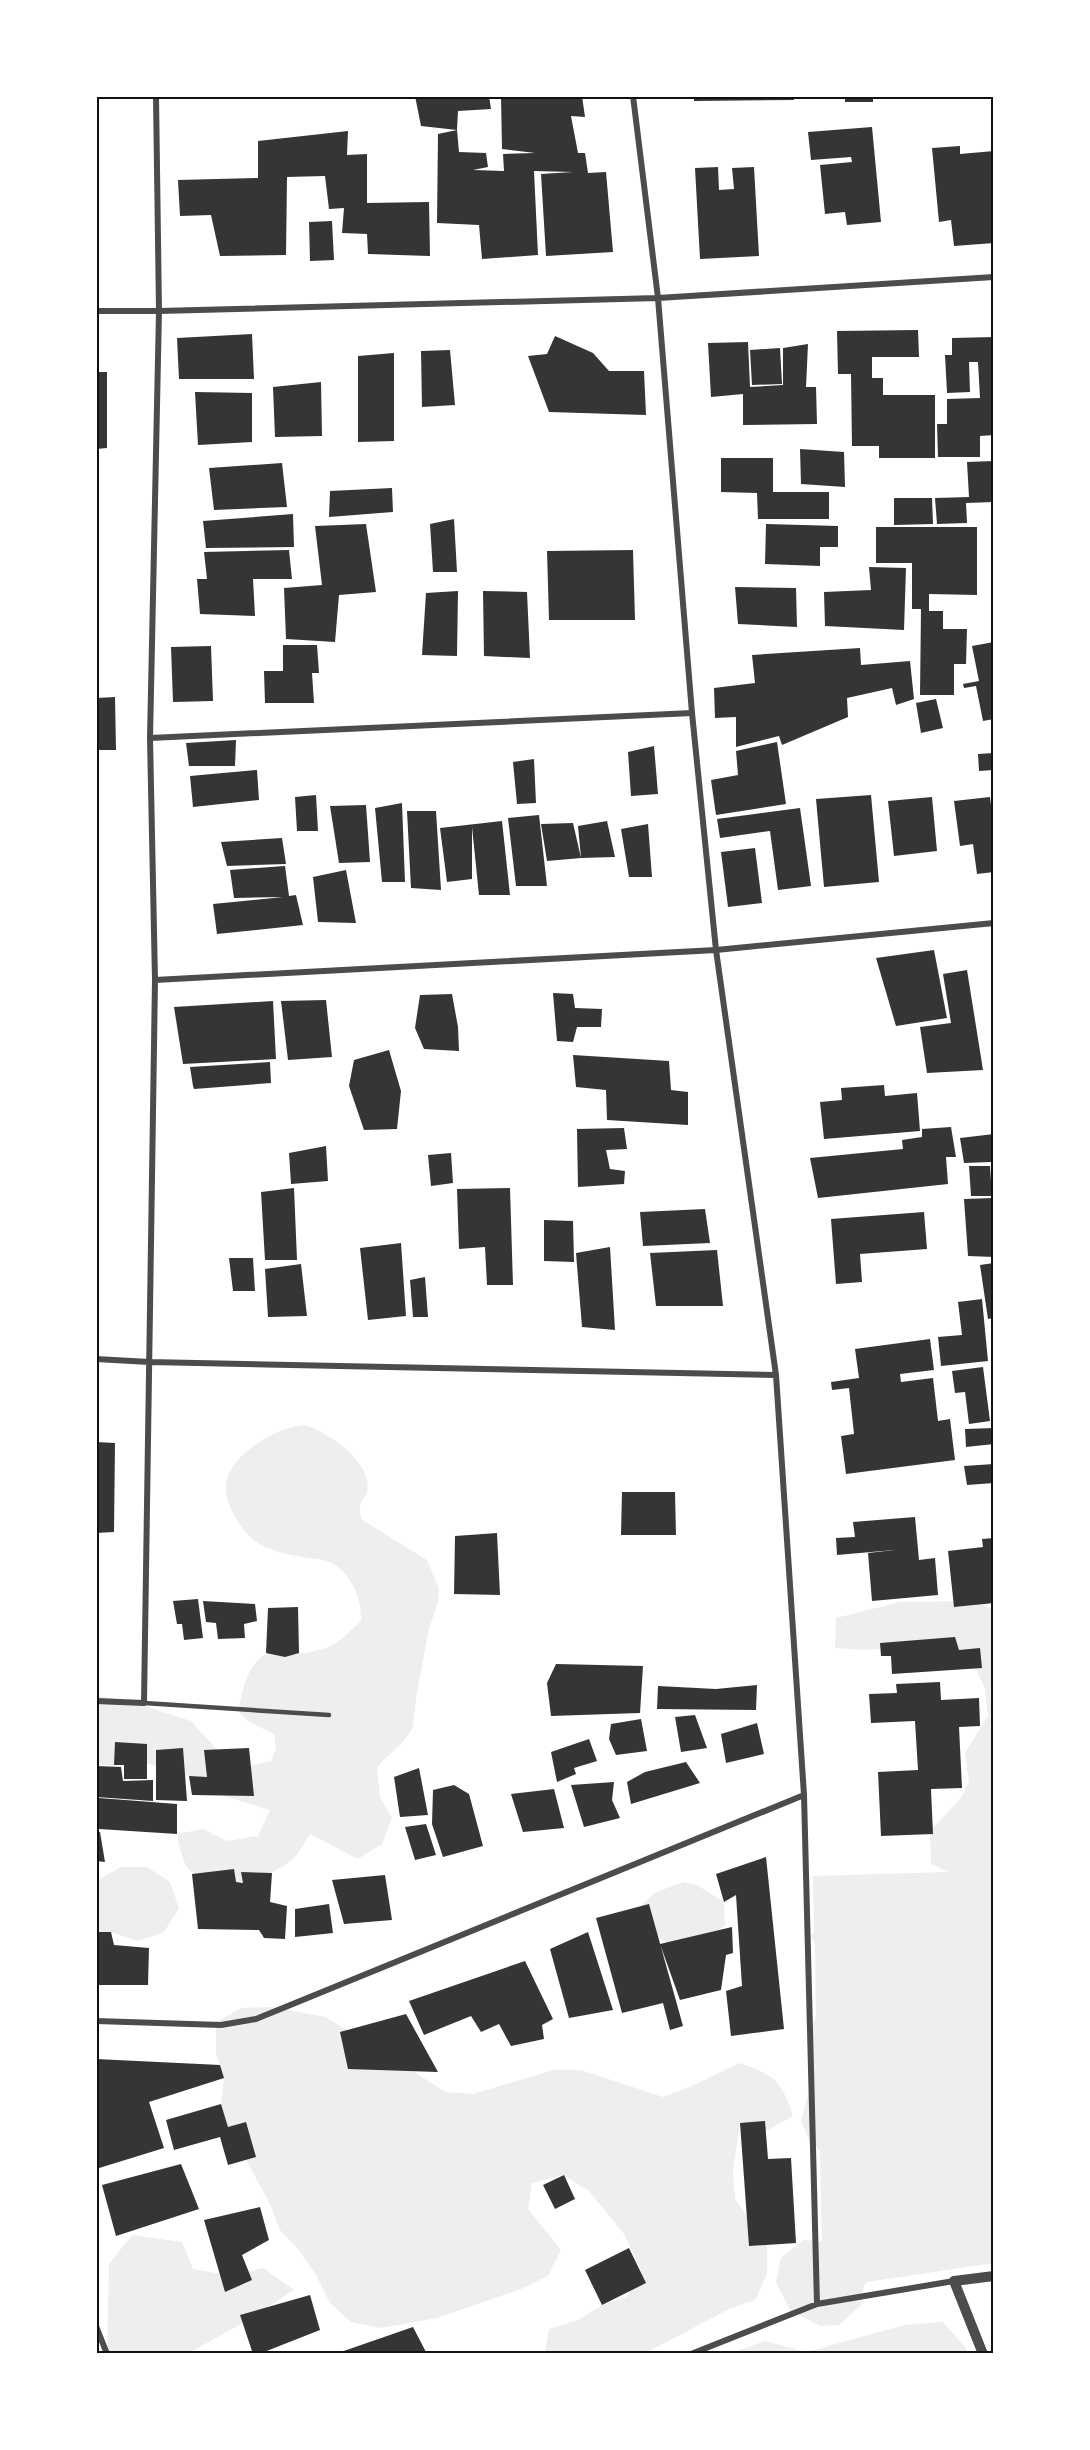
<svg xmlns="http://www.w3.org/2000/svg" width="1090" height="2450" font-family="'Archivo Narrow',sans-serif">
<rect width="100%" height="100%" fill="#fff"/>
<!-- green -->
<path fill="#eee" d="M304 1425C327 1431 374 1463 367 1492 366 1497 361 1500 360 1505 359 1509 361 1515 361 1519L427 1560 439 1588 438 1602 429 1629 416 1698 413 1726C406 1744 389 1752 377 1768L380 1797 392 1818 382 1844 358 1859 310 1834C305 1842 300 1852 294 1858 272 1878 244 1880 217 1887 185 1870 184 1870 177 1834L203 1829 227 1841 258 1836 270 1810 214 1793 189 1776 169 1772 142 1761 114 1765H96V1696L126 1700 191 1721 221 1754 248 1766 271 1761 276 1748 274 1734 249 1722 238 1711C244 1684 249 1651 283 1650 288 1650 292 1652 297 1653 306 1654 320 1650 328 1647 342 1641 351 1630 361 1621 362 1601 353 1577 335 1565 328 1560 317 1559 309 1558 269 1552 249 1547 230 1507 223 1490 225 1475 237 1461 253 1443 280 1427 304 1425Z
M973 1601 994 1609V2263L867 2282 864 2285 861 2305 839 2325 820 2326 790 2310 776 2282 781 2258 803 2240 822 2241 820 2151 809 2140 801 2121 813 2077 807 2041 816 2016 815 1944 811 1936 814 1932 813 1876 948 1872 931 1864 930 1831 961 1798 969 1782 965 1753 988 1716 985 1689 973 1662 903 1646 867 1650 835 1648 836 1618 900 1602Z
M121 1867H147L170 1882 179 1908 164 1932 138 1941 111 1932 96 1940V1881Z
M683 1882 697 1885 724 1902 725 1925 698 1944 667 1943 645 1929 637 1910 654 1893Z
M271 2007 326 2017 446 2092 473 2094 554 2070H581L663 2097 690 2087 739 2063C775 2075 781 2080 793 2116L768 2130 740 2123 733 2172 735 2199 767 2245V2274L755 2300 729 2309 644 2354H545L549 2329 578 2320 602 2305 626 2297 642 2273 624 2234 589 2191 563 2175 532 2183 528 2209 561 2250 548 2276 521 2289 437 2318 380 2328 351 2322 330 2303 316 2275 299 2250 280 2230 270 2204 228 2127 221 2104 224 2078 216 2053V2022L242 2008Z
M132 2235 182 2242 193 2269 232 2276 263 2268 294 2290 245 2322 187 2354 107 2353 109 2264Z
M943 2322 966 2348 969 2354H730L765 2341 806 2352 905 2325Z"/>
<!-- building -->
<path fill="#353535" d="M415 96H489L491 109 458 111 457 130 421 126Z
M501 96H582L585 117 571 116 578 153H585L588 173 606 172 613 252 546 256 541 174 573 172 534 171 538 255 482 259 479 225 437 223 438 134 457 130 459 152 486 153 488 167 473 170 504 171 503 154 535 153 502 149Z
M694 96H794V100L694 101Z
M845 96H873V102H845Z
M872 127 881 222 847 225 845 212 825 214 820 165 852 162 851 157 811 160 808 132Z
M348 131 347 155 367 154V203L429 202 430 256 368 254 367 234 342 233 344 208 329 209 325 176 287 177 286 255 220 256 211 215 180 216 178 180 258 178V141Z
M960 146V154L994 151V243L954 246 951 220 939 222 932 148Z
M718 167 719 190 734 189 732 168 754 167 759 256 700 259 695 168Z
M332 221 334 260 310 261 309 222Z
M918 330 919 357H872V378H883V395H935V458H879V446H852L851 374H838L837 331Z
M252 334 254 379H179L177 338Z
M555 336 593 353 609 371H644L646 415 549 412 528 356 547 354Z
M994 337V435L980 436V457H938L937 424H947V399L980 398 978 362H969L970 392 947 393 945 355H952V338Z
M748 342 750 387 783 385V348L808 344 806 387H816L817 424 743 425V394L711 397 708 343Z
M780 348 782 384 752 385 750 350Z
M450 350 455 405 422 407 421 351Z
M394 353V441L358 442V356Z
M96 372H107V448L96 449Z
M321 382 322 436 275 437 273 387Z
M195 392 252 393V442L198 445Z
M800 449 844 452 845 487 801 484Z
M721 458H773V492H829V519H758L757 493 721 492Z
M994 461V502L966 503 967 523 937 524 935 498 969 497 967 462Z
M282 463 287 507 214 510 209 468Z
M392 488 393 512 329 517 330 491Z
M894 498H932L933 524 894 525Z
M293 514 294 547 206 548 203 521Z
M454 519 457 572H433L430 524Z
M366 524 376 592 339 595 335 642 286 639 284 588 322 585 315 526Z
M766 524 838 526V547H820V566L765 564Z
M876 527H977V595L929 594V611H943V629H967L966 664H954V695H920L921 609H912V563H876Z
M289 550 292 579H253L255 616 200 614 197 579H207L204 552Z
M633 550 635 620H549L547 551Z
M869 567 906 568 904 630 825 626 824 592 871 590Z
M735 587 796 588 797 627 738 624Z
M458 591 457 656 422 655 426 593Z
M483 591 527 592 530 658 484 656Z
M994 642V719L983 721 976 686 964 688 963 684 979 681 972 646Z
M283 645H317L319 673H312L314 703H265L264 671H283Z
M211 646 213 701 173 702 171 647Z
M860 648 861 665 910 661 914 699 896 705 892 688 847 698 848 717 782 745 779 736 736 747V717L715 718 714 688 755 683 752 655Z
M115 697 116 750H96V698Z
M936 699 943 728 921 733 916 703Z
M236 740 235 766H189L186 743Z
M777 742 786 804 716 815 711 780 738 775 736 751Z
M654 746 658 794 631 796 628 752Z
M994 753V770L979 771 978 754Z
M534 759 536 803 517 804 513 762Z
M257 770 259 800 193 807 190 776Z
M316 795 318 831H297L295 797Z
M871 795 879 882 824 887 816 799Z
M932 797 937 851 894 856 888 801Z
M990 797 994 832V872L977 874 973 844 960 846 954 801Z
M402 803 405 882H382L375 808Z
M366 805 370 862 339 863 330 806Z
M800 808 811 886 778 890 770 831 720 838 717 819Z
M407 811H436L441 890 411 888Z
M539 815 547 886H516L508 818Z
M502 821 510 895H479L472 827V879L447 882 440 828Z
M607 821 615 857 581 858 578 826Z
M573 823 581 858 547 861 541 824Z
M648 824 652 877H629L621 829Z
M282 838 286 864 227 866 221 842Z
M755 848 762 903 728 907 721 852Z
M285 866 289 896 296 895 303 925 217 934 213 904 283 897 234 898 230 870Z
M346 870 356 923 318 922 313 877Z
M934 950 947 1018 896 1026 876 958Z
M967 970 983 1070 927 1073 920 1027 951 1023 943 974Z
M553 993 573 994 575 1008 602 1009 601 1027H577L573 1042 557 1041Z
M452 994 458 1027 459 1051 424 1049 415 1028 420 995Z
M326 1000 332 1057 288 1060 281 1001Z
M273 1001 276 1059 183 1064 174 1007Z
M389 1050 401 1091 397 1129 364 1130 349 1086 354 1060Z
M573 1055 669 1061 671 1090 688 1092V1125L607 1120 606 1090 576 1087Z
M270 1062 271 1083 194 1089 193 1086 190 1067Z
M884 1085 885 1096 917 1093 920 1131 824 1139 820 1102 842 1100 841 1088Z
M951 1127 956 1157H946L948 1184 818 1198 810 1158 903 1149 902 1140 922 1137V1129Z
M624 1128 627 1149 606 1150 610 1169 625 1171 624 1184 578 1187 577 1129Z
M994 1134V1172L991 1162 964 1163 960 1138Z
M326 1146 328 1181 291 1184 289 1153Z
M451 1153 453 1183 431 1186 428 1155Z
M969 1166H990L992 1196H971Z
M294 1188 297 1260H265L261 1192Z
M510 1188 513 1285H487L485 1247 459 1249 457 1189Z
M994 1198V1257L968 1256 964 1199Z
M705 1209 710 1243 643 1246 640 1212Z
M924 1212 927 1249 860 1254 862 1282 836 1284 831 1219Z
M96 1218H99V1251H96Z
M544 1220 573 1221 574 1262 544 1261Z
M401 1243 406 1316 368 1320 360 1248Z
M610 1247 615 1330 582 1327 576 1253Z
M717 1250 723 1306H656L650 1253Z
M229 1258H253L255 1291H233Z
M994 1263V1318L988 1319 980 1265Z
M301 1264 307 1316 268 1317 265 1269Z
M425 1277 428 1317H413L410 1280Z
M982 1299 988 1361 941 1366 938 1337 962 1335 958 1302Z
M930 1339 934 1370 900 1374 901 1382 933 1378 938 1421 950 1419 955 1460 846 1474 841 1436 854 1434 849 1388 832 1390 831 1382 859 1378 855 1349Z
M983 1367 990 1421 969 1424 965 1392 955 1393 952 1371Z
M994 1428V1444L966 1447 965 1429Z
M96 1442 115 1443 114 1532 96 1533Z
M994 1464V1483L967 1485 964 1466Z
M622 1492H675L676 1535H621Z
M915 1517 919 1560 935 1558 938 1595 872 1601 868 1553 894 1550 837 1555 836 1538 855 1537 853 1522Z
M497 1533 500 1595 454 1594 455 1536Z
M994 1538V1603L954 1607 948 1551 983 1547 982 1539Z
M198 1599 203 1638 184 1640 182 1624H177L173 1601Z
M203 1601 255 1604 257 1621 244 1624 245 1638 218 1639 216 1623 206 1622Z
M298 1607 299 1653 285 1657 266 1653 268 1608Z
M955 1637 959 1650 980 1648 982 1668 892 1674 891 1656H881L880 1643Z
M556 1664 643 1666 640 1713 551 1716 547 1683Z
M940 1682 941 1700 979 1698 980 1726 959 1727 962 1788 931 1789 933 1834 881 1836 878 1772 918 1770 915 1721 871 1723 869 1694 897 1693 896 1684Z
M757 1685 756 1710 657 1709 658 1686 716 1689Z
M695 1715 707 1748 681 1752 675 1717Z
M641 1719 647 1751 616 1755 609 1739 611 1724Z
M757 1723 764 1754 726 1763 721 1734Z
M589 1739 597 1761 574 1768 576 1774 557 1782 551 1752Z
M115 1742 147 1744V1779H124V1765H114Z
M183 1748 187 1801 156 1800V1750Z
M249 1748 254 1796 192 1795 189 1776 207 1777 204 1750Z
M686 1762 700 1783 631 1804 627 1782 645 1772Z
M96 1766 121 1767 123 1781 153 1780V1801L96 1797Z
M419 1768 428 1815 400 1817 394 1777Z
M614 1782 612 1800 620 1818 584 1827 571 1785Z
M454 1785 469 1794 483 1846 443 1857 432 1824 433 1790Z
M554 1789 564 1828 523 1832 511 1794Z
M99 1798 177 1804V1834L99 1829Z
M426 1824 436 1855 415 1860 405 1827Z
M96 1831 100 1832 105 1862 96 1861Z
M766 1857 784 2029 731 2036 726 1991 742 1986 736 1895 724 1902 716 1874Z
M234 1869 236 1882 243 1883 241 1872 272 1873 270 1902 287 1906 285 1939 264 1938 259 1930 198 1929 192 1874Z
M385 1875 392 1920 344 1924 332 1880Z
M329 1904 333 1933 295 1937V1909Z
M649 1904 683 2026 670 2030 663 2003 622 2013 596 1918Z
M732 1927 733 1953 726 1955 721 1990 680 2000 660 1944Z
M96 1932H111L114 1945 149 1948 148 1985H96Z
M588 1932 613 2010 569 2018 550 1949Z
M525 1961 553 2019 542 2025 544 2039 511 2046 499 2024 481 2032 471 2016 424 2035 409 2001Z
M406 2014 438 2072 348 2069 340 2032Z
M96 2059 220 2065 224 2078 149 2102 164 2148 96 2169Z
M221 2104 228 2127 246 2122 256 2157 228 2165 220 2137 174 2150 166 2120Z
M765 2121 768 2159 791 2158 796 2243 749 2246 740 2123Z
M181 2164 199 2209 116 2236 102 2185Z
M564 2175 575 2199 555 2209 543 2185Z
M260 2207 269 2240 242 2255 252 2280 225 2292 204 2220Z
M629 2248 646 2283 602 2305 585 2270Z
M310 2295 320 2330 259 2354H253L240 2315Z
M413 2327 427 2354H335Z"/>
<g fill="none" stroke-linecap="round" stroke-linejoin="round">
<!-- service -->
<path stroke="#4c4c4c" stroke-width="4.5" d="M144 1703 329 1715"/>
<!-- minor -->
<path stroke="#4c4c4c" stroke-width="6" d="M633 96 658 298 692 713 716 950 776 1375 804 1795 817 2304
M96 311H159L658 298 994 277
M150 738 692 713
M155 980 716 950 994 923
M96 1359 149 1362 776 1375
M96 1701 144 1703 155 980 150 738 159 311 156 96
M96 2021 221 2025 256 2019 804 1795
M96 2326 107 2354
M691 2354 817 2304 954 2281"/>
<!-- tertiary -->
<path stroke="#4c4c4c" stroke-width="10" d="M983 2354 954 2281 994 2276"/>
</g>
<!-- border -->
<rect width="1090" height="2450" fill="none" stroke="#ffffff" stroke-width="195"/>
<rect x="98" y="98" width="894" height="2254" fill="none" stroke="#111" stroke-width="2"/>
</svg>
